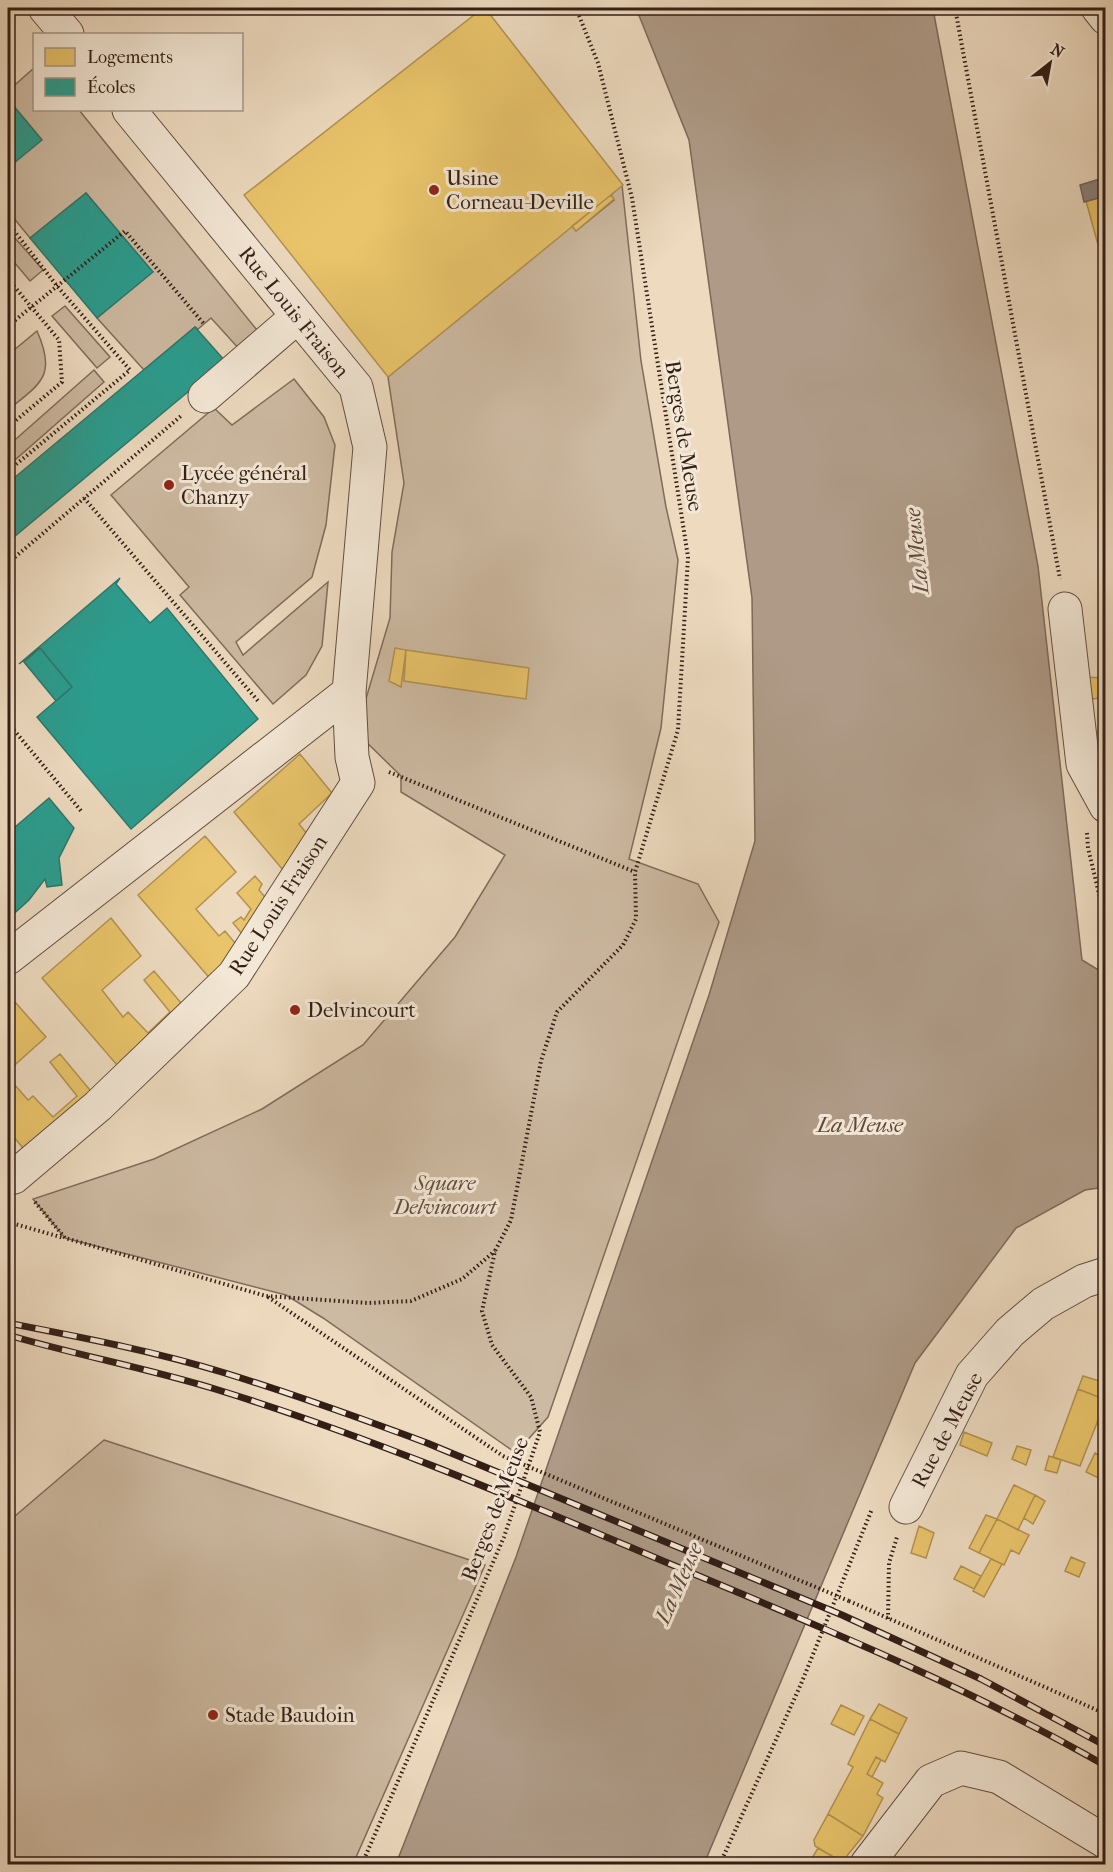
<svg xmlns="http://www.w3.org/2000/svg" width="1113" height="1872" font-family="'IM FELL French Canon',serif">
<rect width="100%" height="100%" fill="#eddabf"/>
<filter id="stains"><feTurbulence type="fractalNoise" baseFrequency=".00333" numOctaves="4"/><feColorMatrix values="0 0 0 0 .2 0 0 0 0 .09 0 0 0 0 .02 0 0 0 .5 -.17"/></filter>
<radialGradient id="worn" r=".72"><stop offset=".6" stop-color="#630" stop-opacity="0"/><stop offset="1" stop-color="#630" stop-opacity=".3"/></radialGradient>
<!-- green -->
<path fill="#cdbaa2" stroke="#806c5c" stroke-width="1.5" d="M34 68V110H79L261 335 241 351 211 318 198 329 195 327 144 370 97 318 152 272 86 193 30 238 8 211V168L41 139 12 104 8 108V91Z
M622 185 641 361 666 507 678 560 661 728 629 859 698 884 719 922 548 1417 516 1453 323 1318 286 1295 65 1238 33 1199 154 1159 262 1109 363 1045 455 937 505 855 401 792V776L356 732 390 618 392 552 404 483 388 377 572 226 576 231 614 200 611 195Z
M8 230 43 270 30 281 8 255Z
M65 306 110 357 97 368 52 316Z
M37 331C57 376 41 383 8 410V355Z
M94 370 104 382 8 466V446Z
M294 379 324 417 335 445 326 525 312 577 236 642 243 655 328 582 322 646 306 675 273 704 180 595 189 587 111 495 214 408 232 425Z
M104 1440 485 1565 353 1864H8V1522Z"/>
<!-- water -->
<path fill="#ae9a86" stroke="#7d6859" stroke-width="1.5" d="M636 8 933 9 1038 566 1082 960 1105 974V1187L1085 1190 1016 1228 915 1363 704 1864H396L516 1557 709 995 755 841 752 598 689 140Z"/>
<!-- homes -->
<path fill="#e9c46a" stroke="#b29251" stroke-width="1.5" d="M483 8H485L623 185 388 377 244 195Z
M611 195 614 199 576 231 572 226Z
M1106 196V238L1097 241 1086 201Z
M1106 238V267H1104L1097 241Z
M395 648 406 650 401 687 389 681Z
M406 650 529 668 526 699 404 681Z
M1083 677 1106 678V697L1086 700Z
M300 754 332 793 299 824 312 840 289 877 234 812Z
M205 836 236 872 196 909 219 936 225 931 240 949 213 982 138 895Z
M283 869 289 877 247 940 233 923 241 917 244 920 251 909 237 893 255 876 262 884 259 890 265 897Z
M111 918 141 956 102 990 123 1017 128 1012 148 1033 170 1012 144 980 154 971 187 1010 123 1072 42 978Z
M15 1002 46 1037 8 1071V1008Z
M60 1054 94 1095 27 1153 8 1130V1077L28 1100 33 1096 53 1117 77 1096 50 1062Z
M1083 1376 1106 1383V1400L1078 1389Z
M1078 1389 1106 1400 1080 1466 1053 1457Z
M964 1432 992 1443 987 1456 960 1445Z
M1017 1446 1031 1450 1026 1465 1012 1459Z
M1095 1453 1106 1458 1105 1481 1086 1472Z
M1049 1456 1061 1460 1057 1473 1045 1470Z
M1014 1485 1035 1495 1018 1530 997 1519Z
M1035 1495 1045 1501 1033 1524 1024 1518Z
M986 1515 997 1519 979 1553 969 1548Z
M997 1519 1029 1535 1019 1554 1011 1550 1004 1565 979 1553Z
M919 1526 934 1533 926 1558 911 1553Z
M1071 1557 1085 1563 1079 1577 1065 1571Z
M991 1559 1002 1564 984 1597 973 1591Z
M961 1566 981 1576 974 1589 954 1579Z
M879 1704 907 1718 899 1734 870 1719Z
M841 1705 864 1716 854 1735 831 1724Z
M870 1719 899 1734 885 1762 876 1757 867 1774 883 1783 877 1794 883 1798 863 1836 828 1814 853 1767 848 1764Z
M876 1757 881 1760 872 1777 867 1774Z
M828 1814 863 1836 842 1862 815 1846 814 1840Z
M818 1848 842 1862 840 1864H823L812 1858Z"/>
<!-- schools -->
<path fill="#2a9d8f" stroke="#2d776b" stroke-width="1.5" d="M12 104 42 140 8 168V108Z
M86 193 153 272 97 318 30 238Z
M195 327 225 361 8 542V483Z
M120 578 116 584 150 623 167 608 258 719 131 829 37 717 72 687 40 648 19 664Z
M40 648 72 687 56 701 24 662Z
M49 798 74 828 59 858 62 885 47 887 45 879 29 900 8 919V833Z"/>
<!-- industry -->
<path fill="#8a817c" stroke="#70635d" stroke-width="1.5" d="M1106 177V196L1084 202 1080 185Z"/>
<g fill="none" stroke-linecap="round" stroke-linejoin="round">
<!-- minor casing -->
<g stroke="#624d40" stroke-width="35">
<path id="minor" d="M45 8 67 34
M1098 8 1106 18
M205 396 298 316
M1065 609 1083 764 1106 806
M8 958 349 692 370 447 356 387 129 110
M8 1169 14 1177 98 1106 234 975 358 783 352 757 349 692
M906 1507 972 1375 1010 1332 1043 1304 1084 1281 1106 1274
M867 1864 931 1781 961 1768 999 1777 1106 1842"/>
</g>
<!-- path -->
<path stroke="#331e16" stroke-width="4" stroke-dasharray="1.5 3" stroke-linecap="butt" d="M955 8 1060 579
M8 223 57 286 130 370 8 471
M8 279 59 340 62 382 8 427
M8 326 125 231 204 324
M84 498 258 701
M8 563 181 416
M8 723 82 812
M389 772 635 872
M1087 833 1088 848 1106 923
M35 1202 65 1238 266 1296 368 1303 411 1301 462 1279 495 1251
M8 1222 64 1238
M268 1297 503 1456
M849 1601 1106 1714
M888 1619 889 1563 897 1537
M362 1864 504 1537 540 1432 531 1397 492 1345 482 1311 495 1251 511 1220 541 1061 557 1012 623 945 636 919 635 872 678 730 688 557 632 198 598 63 576 8
M720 1864 801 1684 872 1509"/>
<!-- minor -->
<use href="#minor" stroke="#f3e7d5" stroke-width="33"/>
<!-- rail casing -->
<g stroke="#331e16" stroke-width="7">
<path id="rail" d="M8 1323C80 1337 154 1351 225 1373 293 1394 360 1418 427 1443L842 1615 981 1679 1106 1746
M8 1335C76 1355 146 1368 215 1389 372 1437 523 1502 675 1566 821 1627 968 1687 1106 1766"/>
</g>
<!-- rail -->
<use href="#rail" stroke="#f3e7d5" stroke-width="4.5" stroke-dasharray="14" stroke-linecap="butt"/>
<!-- path-bridge -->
<path stroke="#331e16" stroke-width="4" stroke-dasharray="1.5 3" stroke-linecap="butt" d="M503 1456 849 1601"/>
</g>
<!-- markers -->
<g fill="#8f2418" stroke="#f3e7d5" stroke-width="2">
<circle cx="434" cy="190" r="6"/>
<circle cx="169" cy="485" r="6"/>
<circle cx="295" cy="1010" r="6"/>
<circle cx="213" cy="1715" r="6"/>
</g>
<g text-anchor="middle" stroke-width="6" stroke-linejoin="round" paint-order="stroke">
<!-- poi labels -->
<g font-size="21" fill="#331e16" stroke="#f3e7d5" text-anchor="start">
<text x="446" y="185">Usine<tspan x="446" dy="24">Corneau-Deville</tspan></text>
<text x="181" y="480">Lycée général<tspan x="181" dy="24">Chanzy</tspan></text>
<text x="307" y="1017">Delvincourt</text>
<text x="225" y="1722">Stade Baudoin</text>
</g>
<!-- street labels -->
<g font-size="21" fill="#331e16" stroke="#f3e7d5">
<text transform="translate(294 312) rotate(51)" y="7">Rue Louis Fraison</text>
<text transform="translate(684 436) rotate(81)" y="7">Berges de Meuse</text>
<text transform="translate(278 905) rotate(-57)" y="7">Rue Louis Fraison</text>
<text transform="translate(947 1430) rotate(-62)" y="7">Rue de Meuse</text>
<text transform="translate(495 1509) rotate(-69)" y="7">Berges de Meuse</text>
</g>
<!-- park labels -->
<g font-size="21" font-style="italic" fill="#614d40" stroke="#f3e7d5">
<text x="445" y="1190">Square<tspan x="445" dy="24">Delvincourt</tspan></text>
</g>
<!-- water labels -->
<g font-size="22" font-style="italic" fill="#5e493d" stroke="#f3e7d5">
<text transform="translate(916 551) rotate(-96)" y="8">La Meuse</text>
<text x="860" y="1132">La Meuse</text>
<text transform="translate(678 1583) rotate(-66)" y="8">La Meuse</text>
</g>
</g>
<!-- margin -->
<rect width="1113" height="1872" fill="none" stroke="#eddabf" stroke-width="30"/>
<rect x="9" y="9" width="1095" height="1854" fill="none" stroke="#331e16" stroke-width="3"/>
<rect x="15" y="15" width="1083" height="1842" fill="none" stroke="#331e16" stroke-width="1.5"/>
<!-- legend -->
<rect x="33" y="33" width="210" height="78" fill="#f3e7d5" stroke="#a69789" stroke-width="1.5"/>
<rect x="45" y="48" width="30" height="18" fill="#e9c46a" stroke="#a69789" stroke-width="1.5"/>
<text x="87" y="63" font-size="18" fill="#331e16">Logements</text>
<rect x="45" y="78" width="30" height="18" fill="#2a9d8f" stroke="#a69789" stroke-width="1.5"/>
<text x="87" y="93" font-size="18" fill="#331e16">Écoles</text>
<!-- north arrow -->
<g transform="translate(1050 63) rotate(31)" stroke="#f3e7d5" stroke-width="4.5" paint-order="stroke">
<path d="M0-4.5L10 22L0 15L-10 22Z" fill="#331e16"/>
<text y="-9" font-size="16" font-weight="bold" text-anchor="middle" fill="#331e16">N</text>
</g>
<rect width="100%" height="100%" filter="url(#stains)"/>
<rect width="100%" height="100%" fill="url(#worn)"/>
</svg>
